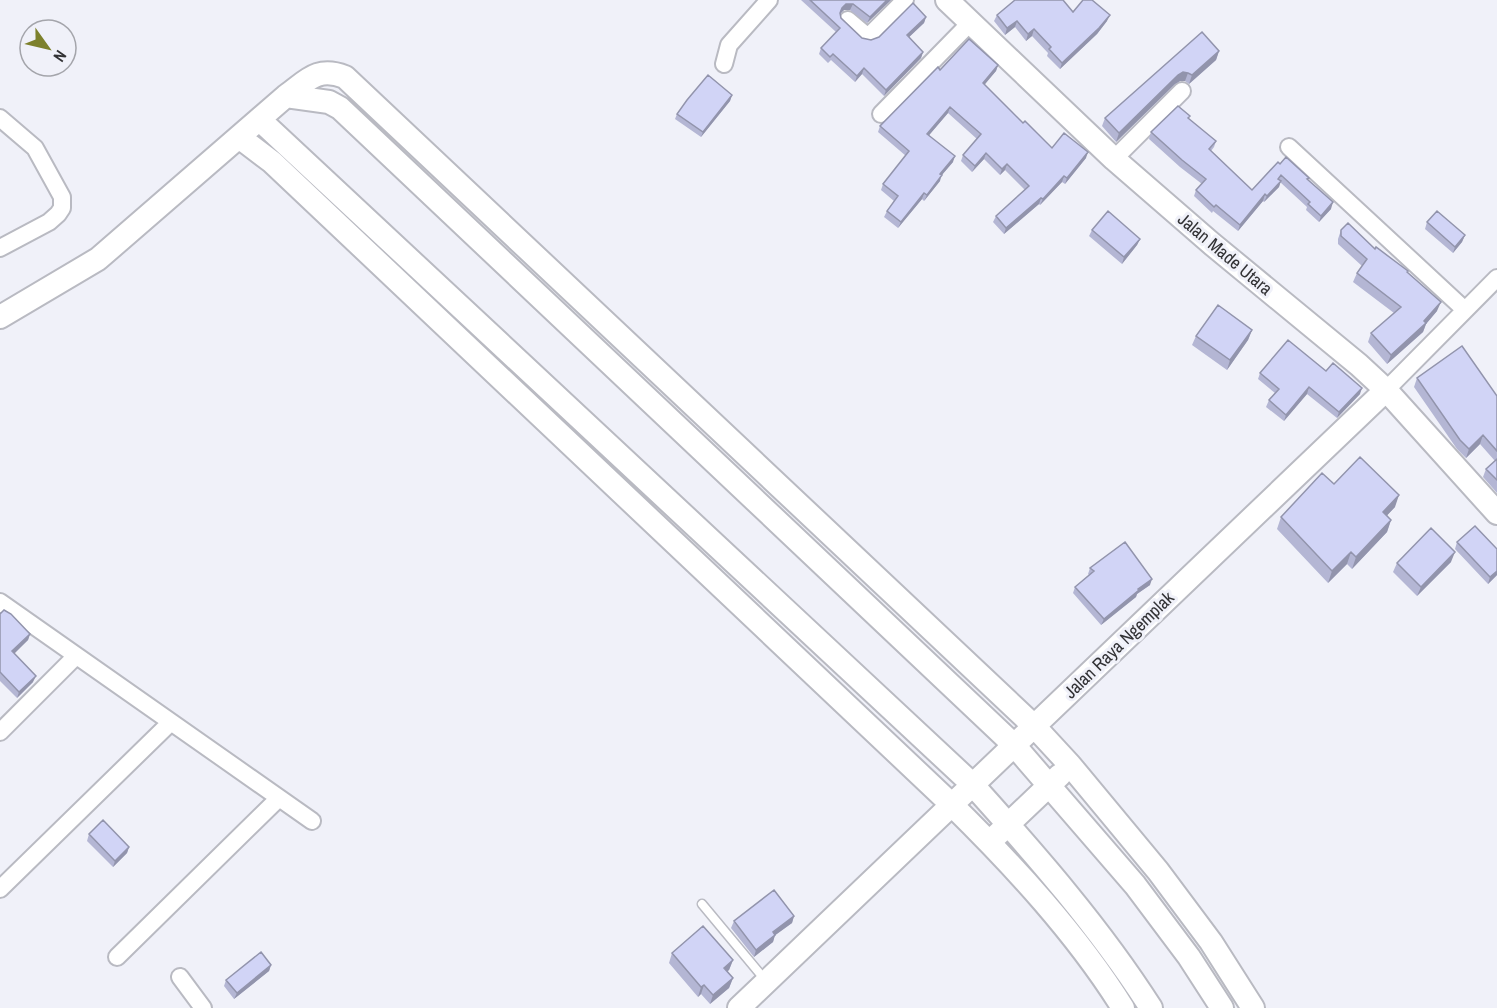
<svg xmlns="http://www.w3.org/2000/svg" width="1497" height="1008" font-family="'Archivo Narrow',sans-serif">
<rect width="100%" height="100%" fill="#f0f1f9"/>
<g fill="none" stroke-linecap="round" stroke-linejoin="round">
<!-- lane casing -->
<g stroke="#b9bac2" stroke-width="11">
<path id="lane" d="M702 904 766 981"/>
</g>
<!-- street casing -->
<g stroke="#b9bac2" stroke-width="20">
<path id="street" d="M848 20 867 36H869L905 0
M724 64 729 45 769 0
M881 114 971 22
M0 118 35 148 62 197V208L58 214 49 222 0 248
M1289 147 1465 310
M1114 159 1182 91
M1386 390 1497 278
M0 602 312 821
M0 732 76 656
M0 889 171 722
M117 957 279 798
M180 977 203 1008"/>
</g>
<!-- secondary casing -->
<g stroke="#b9bac2" stroke-width="26">
<path id="secondary" d="M947 0 1114 159 1212 244 1359 365 1386 390 1497 513
M286 96 329 102 340 108 1014 745 1135 885 1189 957 1222 1008
M260 120 972 784C1036 855 1100 928 1151 1008
M239 137 272 162 951 804C1013 865 1077 934 1123 1008
M0 317 98 259 286 96C307 81 317 66 345 77L1034 726 1070 765 1158 871 1211 942 1253 1008
M997 835 1060 775
M739 1008 1386 390"/>
</g>
<!-- lane -->
<use href="#lane" stroke="#fff" stroke-width="8"/>
<!-- street -->
<use href="#street" stroke="#fff" stroke-width="16"/>
<!-- secondary -->
<use href="#secondary" stroke="#fff" stroke-width="22"/>
</g>
<!-- wall -->
<path fill="#b4b6d4" d="M801 0H891L867 23 850 10H844L840 14 841 18 862 38 871 40 926 17 924 23 909 37 923 52 921 58 884 96 862 74 855 82 831 60 828 63 819 54 821 48 836 32Z
M1073 12 1107 21 1097 34 1060 69 1047 56 1048 53 1032 36 1026 41 1015 27 1005 35 994 21 997 15Z
M1219 51 1216 60 1189 84 1185 81H1180L1175 84 1116 142 1102 126 1105 118Z
M998 65 996 71 984 84 1023 123 1052 148 1086 158 1065 184 1062 182 1040 205 1039 204 1004 234 993 222 996 216 1025 190 1005 170 1000 175 984 159 972 172 961 161 963 155 977 139 948 113 929 135 953 162 941 176 940 181 924 201 922 199 898 228 884 217 887 211 894 201 881 190 883 184 906 156 878 132 880 126 940 70Z
M732 95 730 101 701 137 675 119 677 114Z
M1190 116 1188 119 1216 141 1214 147 1211 151 1252 190 1278 162 1308 180 1331 209 1319 222 1306 210 1307 207 1280 182 1279 187 1264 202 1263 201 1238 231 1213 211 1212 213 1194 196 1196 190 1202 184 1180 167 1149 139 1151 132Z
M1427 222 1465 235 1462 242 1453 253 1425 229Z
M1092 230 1140 239 1137 245 1122 264 1089 236Z
M1341 230 1375 249 1407 272 1437 311 1426 324 1423 332 1387 364 1368 342 1371 333 1394 313 1353 282 1357 273 1362 266 1338 244V239Z
M1252 330 1248 340 1227 370 1192 345 1196 336Z
M1326 371 1360 394 1337 418 1307 394 1284 421 1266 407 1269 400 1275 393 1258 379 1260 373Z
M1417 378 1497 396V493L1483 477 1486 469 1495 461 1480 444 1466 458 1457 449 1414 387Z
M1334 484 1395 507 1387 515 1391 520 1387 532 1352 569 1347 564 1328 583 1277 529 1281 517Z
M1457 542 1497 549V575L1488 584 1455 549Z
M1451 562 1417 596 1393 572 1397 563Z
M1090 568 1150 585 1137 594 1136 597 1101 625 1073 593 1075 587 1089 575 1088 574Z
M0 614 30 634 28 640 14 653 33 682 17 698 0 681Z
M89 834 129 847 127 853 113 867 87 841Z
M794 916 792 923 775 935 773 942 754 957 731 928 734 921Z
M672 953 733 960 729 970 727 971 733 978 729 988 710 1004 701 994 698 997 669 963Z
M271 965 269 971 234 999 224 986 226 980Z"/>
<!-- shaded-wall -->
<path fill="#9294ac" d="M887 0H891L867 23 870 17Z
M846 4H853L850 10H844L840 14 842 8Z
M1110 15 1107 21 1097 34 1060 69 1062 63Z
M926 17 924 23 905 41 907 35Z
M1017 21 1015 27 1005 35 1007 28Z
M1034 29 1032 36 1026 41 1028 34Z
M1219 51 1216 60 1189 84 1192 75Z
M923 52 921 58 884 96 886 90Z
M998 65 996 71 981 89 983 83Z
M864 68 862 74 855 82 857 76Z
M1183 72 1188 73 1185 81H1180L1175 84 1116 142 1119 133 1178 75Z
M732 95 730 101 701 137 703 132Z
M950 107 948 113 925 140 927 134Z
M1088 152 1086 158 1065 184 1067 178Z
M986 153 984 159 972 172 975 166Z
M955 156 953 162 941 176 940 181 924 201 927 195 940 174Z
M1007 164 1005 170 1000 175 1002 169Z
M1064 176 1062 182 1040 205 1043 199Z
M1281 181 1279 187 1264 202 1267 196Z
M924 193 922 199 898 228 901 222Z
M1265 194 1263 201 1238 231 1240 225Z
M1041 198 1039 204 1004 234 1006 228Z
M1333 202 1331 209 1319 222 1321 216Z
M1465 235 1462 242 1453 253 1455 247Z
M1140 239 1137 245 1122 264 1124 257Z
M1441 302 1437 311 1426 324 1423 332 1387 364 1391 355 1424 321Z
M1252 330 1248 340 1227 370 1230 360Z
M1309 387 1307 394 1284 421 1286 415Z
M1362 388 1360 394 1337 418 1339 412Z
M1483 435 1480 444 1466 458 1469 449Z
M1399 495 1395 507 1379 524 1383 512Z
M1391 520 1387 532 1352 569 1356 557Z
M1351 552 1347 564 1328 583 1332 571Z
M1455 552 1451 562 1417 596 1421 587Z
M1497 571V575L1488 584 1490 577Z
M1152 579 1150 585 1137 594 1136 597 1101 625 1104 619 1138 589Z
M30 634 28 640 10 658 12 651Z
M36 676 33 682 17 698 19 692Z
M129 847 127 853 113 867 115 861Z
M794 916 792 923 770 939 773 932Z
M775 935 773 942 754 957 756 950Z
M733 960 729 970 721 977 724 968Z
M271 965 269 971 234 999 237 993Z
M733 978 729 988 710 1004 713 995Z
M704 985 701 994 698 997 701 987Z"/>
<!-- building -->
<path fill="#d1d4f6" stroke="#9294ac" stroke-width="1.5" d="M810 0H887L870 17 853 4H846L842 8 840 13 841 18 862 38 871 40 879 37 913 3 926 17 907 35 923 52 886 90 864 68 857 76 833 54 830 57 821 48 840 28Z
M1015 0H1063L1073 12 1083 0H1092L1110 15 1099 28 1062 63 1049 49 1051 47 1034 29 1028 34 1017 21 1007 28 997 15Z
M1202 32 1219 51 1192 75 1188 73 1183 72 1178 75 1119 133 1105 118Z
M969 39 998 65 983 83 1023 123 1025 121 1052 148 1064 133 1088 152 1067 178 1064 176 1043 199 1041 198 1006 228 996 216 1029 186 1007 164 1002 169 986 153 975 166 963 155 981 134 950 107 927 134 955 156 940 174 942 175 927 195 924 193 901 222 887 211 898 196 883 184 909 151 880 126 938 67 940 70Z
M708 75 732 95 703 132 677 114 687 100Z
M1178 106 1190 116 1188 118 1216 141 1209 149 1252 190 1278 162 1280 164 1286 157 1309 178 1307 179 1333 202 1321 216 1308 204 1310 202 1281 175 1278 179 1281 181 1267 196 1265 194 1240 225 1216 205 1214 207 1196 190 1206 179 1182 160 1151 132Z
M1108 211 1140 239 1124 257 1092 230Z
M1437 211 1465 235 1455 247 1427 222Z
M1348 223 1375 249 1376 247 1408 271 1407 272 1441 302 1424 321 1426 323 1391 355 1371 333 1401 307 1357 273 1367 259 1341 236V230Z
M1218 305 1252 330 1230 360 1196 336Z
M1288 340 1326 371 1333 363 1362 388 1339 412 1309 387 1286 415 1269 400 1279 389 1260 373Z
M1462 346 1497 396V451L1483 435 1469 449 1460 440 1417 378Z
M1360 457 1399 495 1383 512 1391 520 1356 557 1351 552 1332 571 1281 517 1322 473 1334 484Z
M1497 459V480L1486 469Z
M1475 526 1497 549V571L1490 577 1457 542Z
M1431 528 1455 552 1421 587 1397 563Z
M1125 542 1152 579 1138 589 1139 590 1104 619 1075 587 1094 571 1090 568Z
M4 610 11 614 30 634 12 651 36 676 19 692 0 672V614Z
M103 820 129 847 115 861 89 834Z
M774 890 794 916 773 932 775 935 756 950 734 921Z
M703 926 733 960 724 968 733 978 713 995 704 985 701 987 672 953Z
M261 952 271 965 237 993 226 980Z"/>
<g text-anchor="middle" stroke-width="6" stroke-linejoin="round" paint-order="stroke">
<!-- street labels -->
<g font-size="18" fill="#323235" stroke="#f0f1f9">
<text transform="translate(1225 254) rotate(40)" y="6">Jalan Made Utara</text>
<text transform="translate(1119 645) rotate(-44)" y="6">Jalan Raya Ngemplak</text>
</g>
</g>
<!-- north arrow -->
<g transform="translate(48 48) rotate(124)"><circle r="28" fill="#f0f1f9" stroke="#a4a5ab" stroke-width="1.5"/>
<path d="M0-4.5L10 22L0 15L-10 22Z" fill="#7d812c"/>
<text y="-9" font-size="16" font-weight="bold" text-anchor="middle" fill="#323235">N</text>
</g>
</svg>
